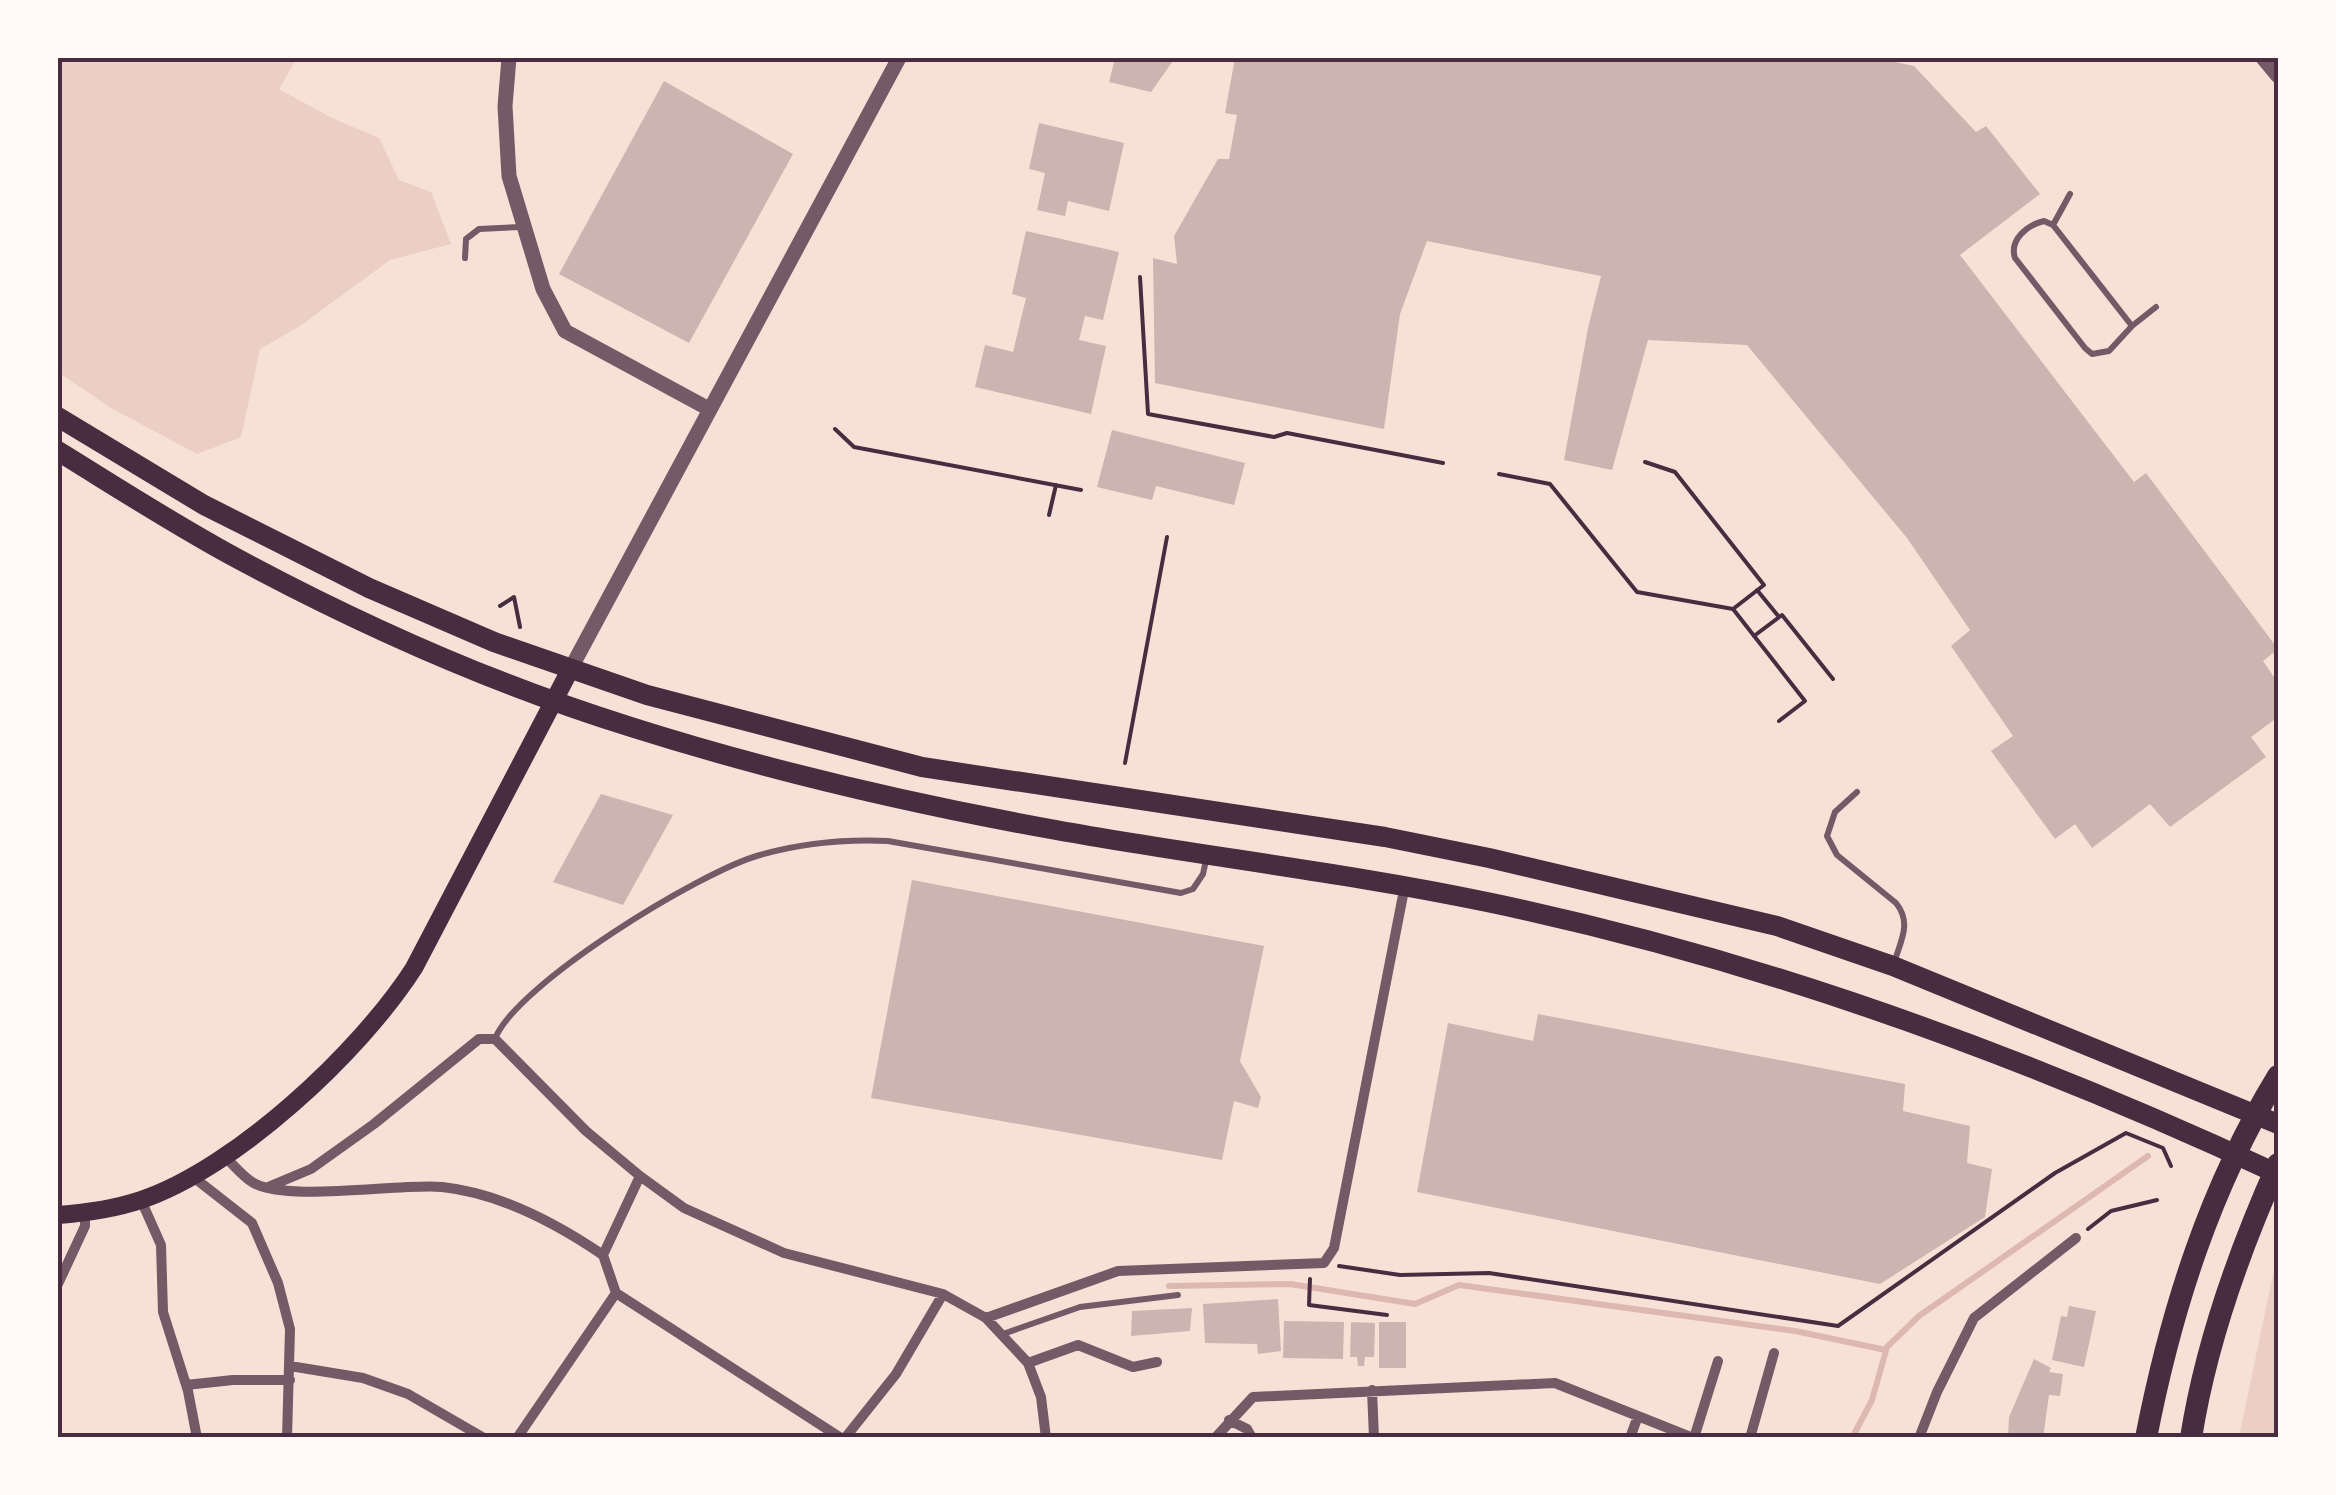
<svg xmlns="http://www.w3.org/2000/svg" width="2336" height="1495" font-family="'Noto Serif',serif">
<rect width="100%" height="100%" fill="#f7e1d7"/>
<!-- green -->
<path fill="#ebcfc5" d="M58 58H297L279 89 330 117 379 138 399 180 431 192 451 244 390 260 300 326 260 349 241 437 197 454 111 408 58 372Z
M2278 1272V1437H2239L2273 1274Z"/>
<g fill="none" stroke-linecap="round" stroke-linejoin="round">
<!-- stream -->
<path stroke="#dcb8b0" stroke-width="6" d="M1169 1286 1290 1284 1415 1304 1459 1285 1795 1331 1886 1350
M1852 1438 1872 1400 1887 1347 1919 1316 2148 1156"/>
</g>
<!-- building -->
<path fill="#ccb4b1" d="M1115 58H1175L1151 92 1109 82Z
M1235 58H1876L1914 66 1976 132 1986 126 2040 194 1960 255 2134 482 2146 473 2278 649 2263 661 2278 683V717L2251 737 2266 757 2170 827 2150 804 2092 848 2075 824 2055 839 1991 751 2013 736 1951 646 1970 630 1907 538 1747 345 1648 340 1612 470 1564 460 1588 328 1601 276 1427 241 1400 314 1384 429 1155 383 1153 258 1177 264 1174 236 1218 159H1229L1237 115 1225 113Z
M664 81 793 154 689 343 559 274Z
M1039 123 1124 143 1109 211 1068 201 1065 216 1037 210 1045 173 1029 169Z
M1026 231 1119 252 1103 320 1085 316 1079 340 1106 346 1091 414 975 387 985 345 1013 352 1026 298 1012 294Z
M1112 430 1245 463 1234 505 1156 486 1152 500 1097 487Z
M601 794 673 815 623 905 553 882Z
M912 880 1264 946 1240 1061 1261 1097 1258 1108 1234 1101 1222 1160 871 1098Z
M1538 1014 1905 1084 1903 1111 1970 1126 1967 1163 1992 1169 1985 1217 1880 1284 1417 1192 1448 1023 1533 1041Z
M1278 1299 1281 1351 1258 1354 1257 1344 1205 1343 1203 1304Z
M2069 1306 2096 1311 2084 1367 2052 1360 2061 1316 2067 1317Z
M1192 1308 1190 1331 1131 1336 1132 1311Z
M1284 1321 1344 1322 1343 1359 1283 1358Z
M1351 1322 1375 1323 1374 1357H1365L1364 1366H1358L1357 1357H1350Z
M1379 1322H1406V1368H1379Z
M2034 1359 2051 1368 2049 1372 2063 1374 2060 1396 2049 1395 2043 1438H2008L2009 1417Z"/>
<g fill="none" stroke-linecap="round" stroke-linejoin="round">
<!-- path -->
<path stroke="#4a2c40" stroke-width="4" d="M1140 277 1148 414 1274 437 1287 433 1443 463
M835 429 854 447 1081 490
M1645 462 1675 472 1764 585 1733 609
M1499 474 1550 484 1637 592 1733 609 1805 701 1779 721
M1049 515 1056 485
M1757 590 1779 617
M500 606 514 597 520 627
M1754 636 1782 615 1833 679
M1125 763 1167 537
M2088 1229 2111 1211 2157 1200
M1339 1266 1400 1275 1489 1273 1838 1326 2055 1173 2126 1133 2163 1148 2171 1166
M1310 1279 1309 1305 1387 1315"/>
<!-- service -->
<path stroke="#755966" stroke-width="6" d="M2044 221 2053 225 2132 326 2109 351 2092 354 2085 348 2015 258C2009 240 2027 225 2044 221Z
M2053 225 2070 194
M465 258 466 239 479 229 521 227
M2132 326 2156 307
M1857 792 1835 812 1827 836 1837 855 1896 903C1912 923 1901 940 1894 963
M495 1039C515 985 701 871 760 855 802 843 845 839 888 841L1181 893 1193 889 1203 874 1206 860
M1003 1334 1080 1307 1178 1295"/>
<!-- minor -->
<path stroke="#755966" stroke-width="10" d="M224 1156C233 1164 242 1176 252 1182 284 1203 400 1183 442 1187 500 1193 556 1223 603 1255L616 1293 841 1438
M192 1176 252 1223 278 1283 290 1329 287 1438
M268 1187 311 1169 374 1124 479 1039H495L586 1131 640 1176 684 1208 784 1253 943 1294 986 1318 1028 1363 1041 1397 1046 1438
M141 1200 161 1245 163 1312 188 1391 197 1438
M603 1255 640 1176
M58 1284 85 1226V1213
M986 1318 1118 1271 1324 1263 1334 1248 1405 885
M1028 1363 1078 1345 1133 1367 1157 1362
M290 1366 363 1378 408 1394 484 1438
M186 1385 233 1380H290
M1372 1390 1374 1438
M1229 1420 1247 1429 1252 1438
M517 1438 616 1293
M845 1438 896 1374 943 1294
M1215 1438 1253 1397 1555 1383 1693 1438
M1630 1438 1638 1416
M1694 1438 1718 1361
M1750 1438 1774 1353
M1919 1438 1937 1392 1974 1318 2076 1238"/>
<!-- tertiary -->
<path stroke="#755966" stroke-width="15" d="M509 58 505 106 509 176 543 289 565 331 709 409
M2263 58 2278 76
M570 670 899 58"/>
<!-- secondary -->
<path stroke="#4a2c40" stroke-width="18" d="M58 1215C85 1213 114 1209 141 1200 236 1168 360 1052 414 968L570 670"/>
<!-- primary -->
<path stroke="#4a2c40" stroke-width="20" d="M58 417 204 505 369 588 494 642 647 695 922 767 1385 837 1489 858 1777 926 1893 966 2278 1124
M58 451C118 488 178 527 240 560 365 627 496 685 631 727 770 771 912 804 1056 830 1199 856 1344 872 1487 902 1761 959 2025 1056 2278 1174"/>
<!-- trunk -->
<path stroke="#4a2c40" stroke-width="22" d="M2146 1438C2171 1310 2210 1187 2278 1076
M2191 1438C2206 1342 2239 1251 2278 1164"/>
</g>
<!-- border -->
<rect width="2336" height="1495" fill="none" stroke="#fffaf5" stroke-width="120"/>
<rect x="60" y="60" width="2216" height="1375" fill="none" stroke="#4a2c40" stroke-width="4"/>
</svg>
